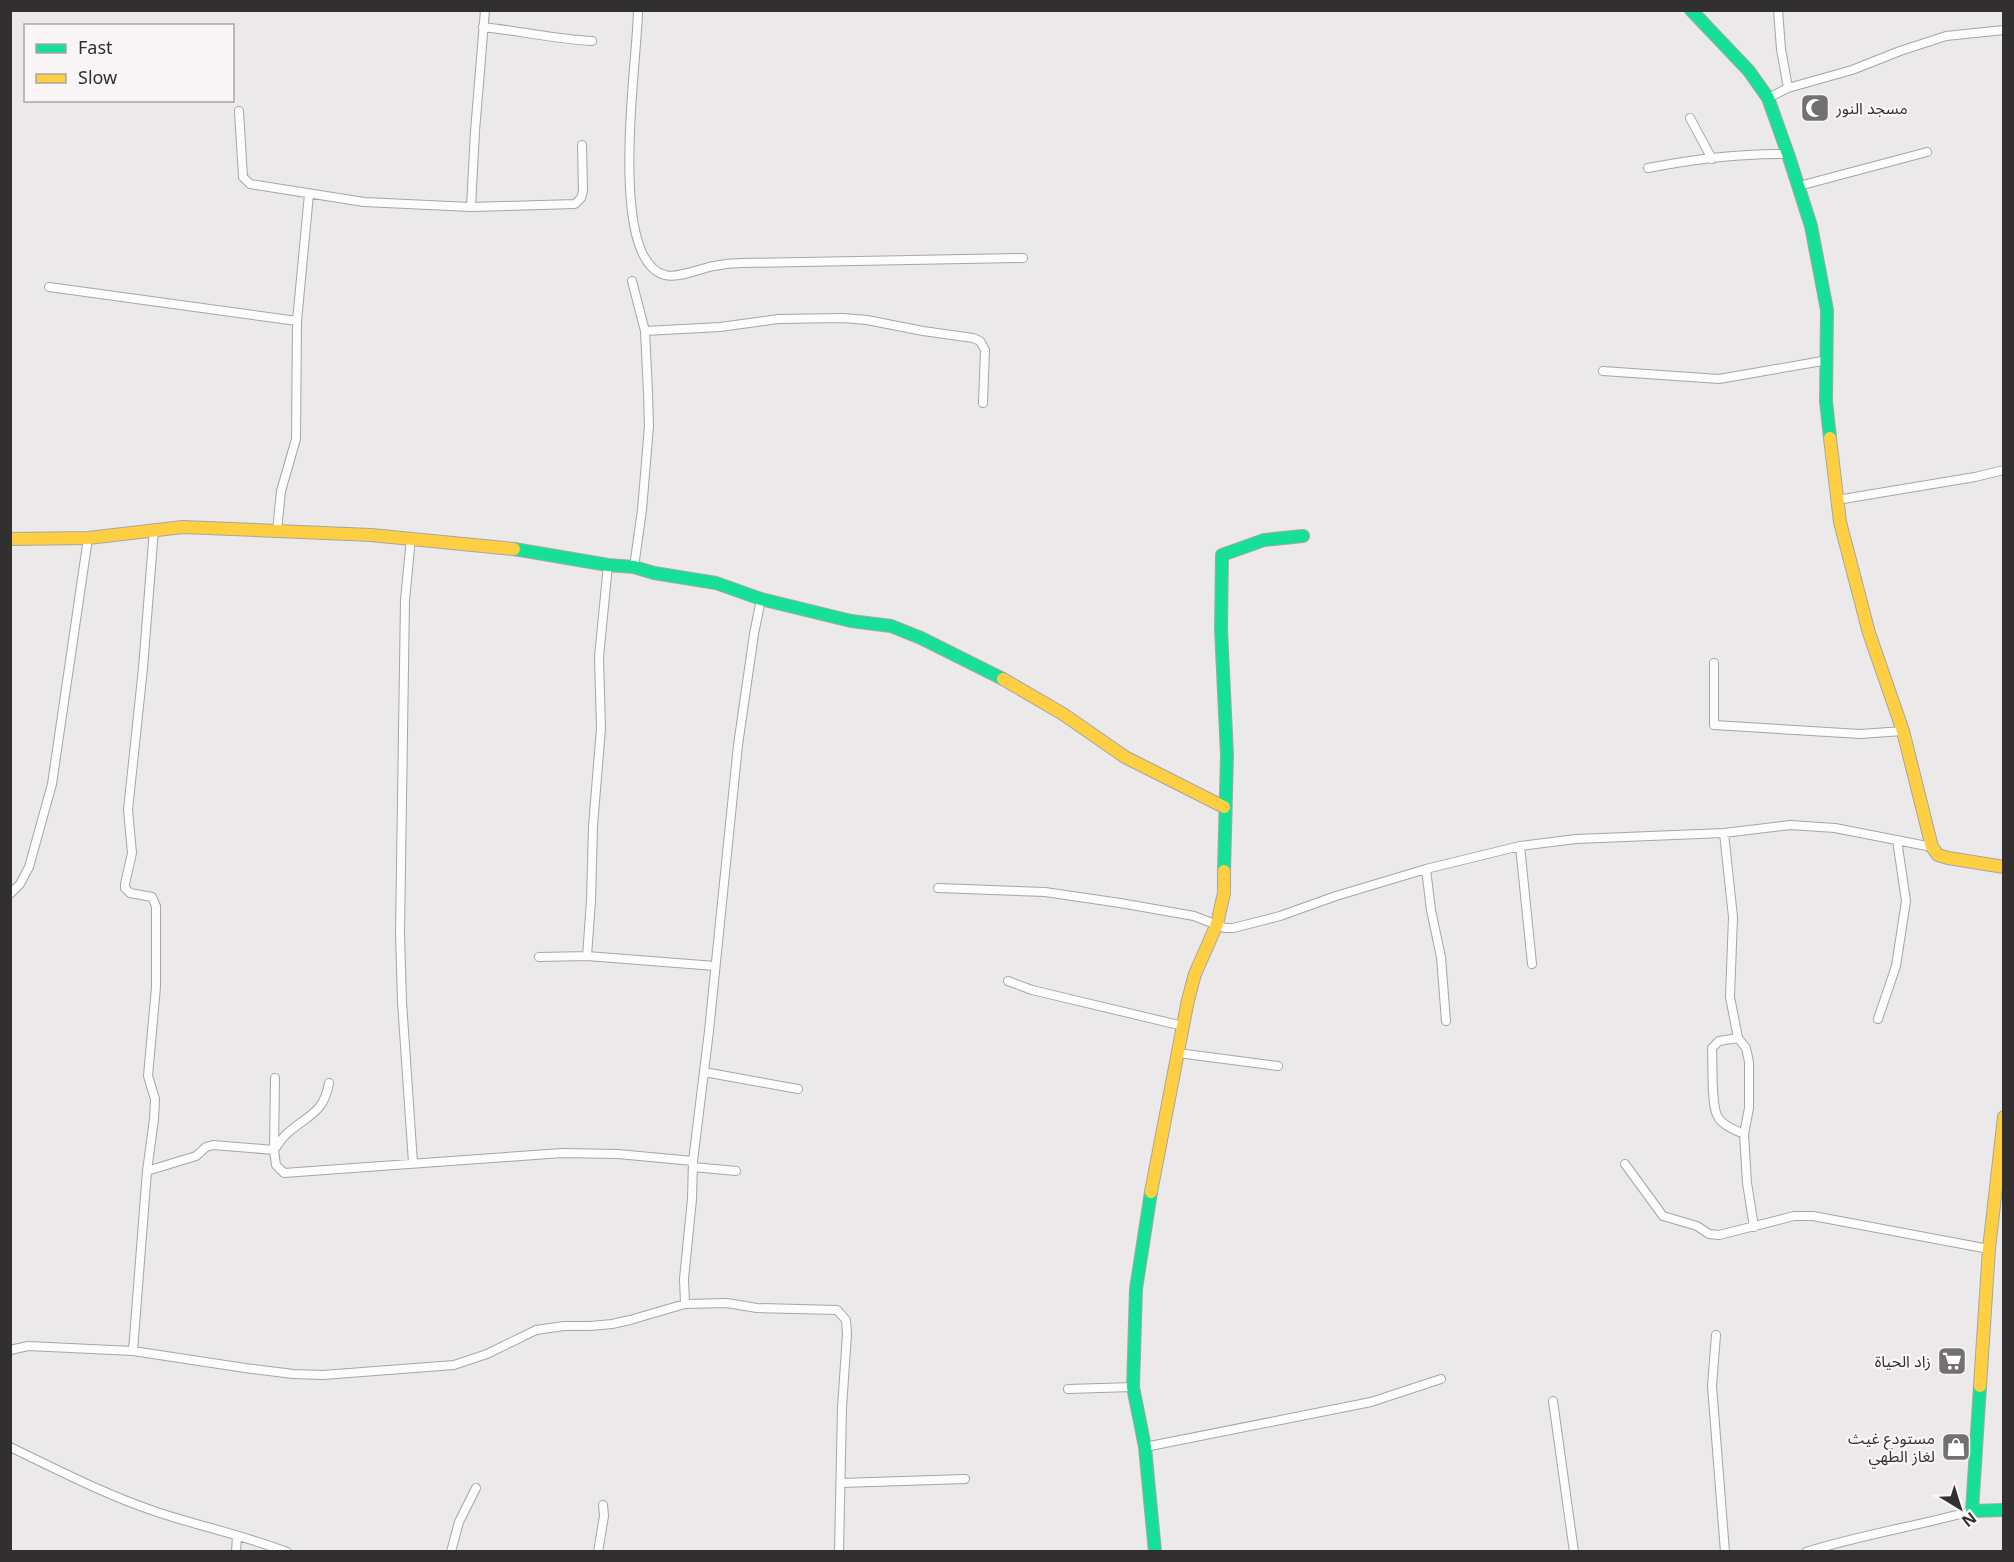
<svg xmlns="http://www.w3.org/2000/svg" width="2014" height="1562" font-family="Georgia,'Noto Sans Arabic',serif">
<rect width="100%" height="100%" fill="#ece9ea"/>
<g fill="none" stroke-linecap="round" stroke-linejoin="round">
<!-- street casing -->
<g stroke="#a7a5a5" stroke-width="10">
<path id="street" d="M638 10C638 57 606 260 665 275 677 279 701 268 714 266 723 264 732 263 742 263L1023 258
M483 27C520 31 555 39 592 41
M1788 88 1852 70 1900 51 1946 36 2004 30
M1768 98 1788 88 1781 49 1778 10
M239 111 243 177 250 184 364 202 471 207 475 131 485 10
M1690 118 1712 159
M1648 168C1694 159 1741 153 1788 154
M1799 186 1927 152
M471 207 575 204 581 198 583 191 582 145
M632 281 645 331 648 393 649 426 642 510 634 567
M49 287 297 321
M645 331 720 327 778 319 843 318 867 320 923 331 973 338 980 341 985 350 983 403
M1603 371 1719 379 1828 360
M1837 500 1975 477 2004 470
M277 531 281 491 296 439 297 321 309 194
M411 538 405 600 400 933 402 1002 413 1163
M1714 663V725L1860 734 1903 731
M1724 833 1733 917 1730 997 1738 1038 1746 1048 1749 1062V1108L1744 1134 1747 1183 1754 1227
M1520 846 1532 964
M1426 869 1431 910 1441 957 1446 1021
M938 888 1045 892 1120 903 1194 916 1225 928H1233L1280 916 1336 896 1426 869 1520 846 1576 839 1724 833 1790 825 1835 828 1932 847
M10 894 20 884 29 867 52 784 88 538
M587 956 591 901 593 826 601 728 599 657 608 565
M539 957 587 956 715 966
M1008 981 1032 990 1183 1026
M1878 1019 1896 966 1906 901 1897 840
M1738 1038 1719 1041 1712 1048C1713 1063 1711 1103 1717 1115 1721 1125 1735 1130 1744 1134
M1178 1053 1278 1066
M704 1072 798 1089
M275 1078 274 1150 276 1165 284 1173 562 1153 618 1154 693 1161
M274 1150C279 1143 283 1136 290 1131 310 1114 324 1112 329 1083
M1625 1164 1663 1216 1697 1226 1709 1234 1719 1235 1794 1216H1813L1989 1249
M693 1167 736 1171
M147 1171 196 1156 206 1147 213 1145 274 1150
M685 1304 684 1279 692 1199 693 1161 709 1031 738 745 754 634 761 599
M1716 1335 1712 1386 1725 1552
M10 1350 28 1346 133 1351 245 1368 293 1374 323 1375 454 1365 487 1354 536 1330 564 1326H590L612 1324 630 1320 685 1304 727 1303 757 1308 837 1310 846 1320 847 1334 842 1408 839 1552
M133 1351 147 1171 154 1119 155 1099 148 1076 156 987V906L152 897 130 893 125 888V884L132 853 128 810 143 668 154 529
M1068 1389 1133 1387
M1553 1401 1574 1552
M10 1447C58 1470 104 1494 154 1511 198 1526 243 1535 287 1552
M1145 1447 1371 1402 1441 1379
M841 1483 965 1479
M236 1552 237 1536
M451 1552 459 1522 476 1488
M598 1552 604 1516 603 1505
M1806 1552C1860 1535 1917 1526 1972 1511"/>
</g>
<!-- fast casing -->
<g stroke="#a7a5a5" stroke-width="14">
<path id="fast" d="M1691 10 1749 71 1768 98 1788 154 1811 226 1827 310 1826 401 1830 438
M514 549 608 565 634 567 654 573 716 583 761 599 851 621 891 626 921 638 1003 679
M1224 871 1227 755 1221 629 1222 555 1264 540 1303 536
M1151 1192 1136 1289 1133 1387 1145 1447 1155 1552
M1980 1386 1972 1511 2004 1510"/>
</g>
<!-- slow casing -->
<g stroke="#a7a5a5" stroke-width="14">
<path id="slow" d="M1830 438 1840 522 1869 633 1903 731 1932 847 1938 855 1948 858 2004 867
M10 539 88 538 183 527 371 535 514 549
M1003 679 1063 714 1125 757 1224 807
M1151 1192 1188 1000 1195 974 1217 924 1224 893V871
M1980 1386 1989 1249 2004 1117"/>
</g>
<!-- street -->
<use href="#street" stroke="#fcfcfc" stroke-width="8"/>
<!-- fast -->
<use href="#fast" stroke="#16e098" stroke-width="12"/>
<!-- slow -->
<use href="#slow" stroke="#ffcf43" stroke-width="12"/>
</g>
<!-- icons -->
<defs>
<g id="mosque-square" transform="scale(1.5)"><rect x="-9" y="-9" width="18" height="18" rx="4" fill="#727071" stroke="#faf5f6"/><path d="M3.5-4.9A6 6 0 1 0 3.5 4.9A5 5 0 1 1 3.5-4.9Z" fill="#fff"/></g>
<g id="supermarket-square" transform="scale(1.5)"><rect x="-9" y="-9" width="18" height="18" rx="4" fill="#727071" stroke="#faf5f6"/><path d="M-6-5.5h2.5l.6 2H6L4.5 2H-2.5L-4.4-4H-6ZM-1.5 3.2a1.3 1.3 0 1 0 .1 0ZM3 3.2a1.3 1.3 0 1 0 .1 0Z" fill="#fff"/></g>
<g id="shop-square" transform="scale(1.5)"><rect x="-9" y="-9" width="18" height="18" rx="4" fill="#727071" stroke="#faf5f6"/><path d="M-5-2.5h2.3a2.7 3.5 0 0 1 5.4 0H5L5.5 6h-11ZM-1.5-2.5h3a1.5 2.3 0 0 0-3 0Z" fill="#fff"/></g>
</defs>
<g fill-rule="evenodd">
<use href="#mosque-square" x="1815" y="108"/>
<use href="#supermarket-square" x="1952" y="1361"/>
<use href="#shop-square" x="1956" y="1447"/>
</g>
<g text-anchor="middle" stroke-width="4.5" stroke-linejoin="round" paint-order="stroke">
<!-- poi labels -->
<g font-size="16" fill="#312f30" stroke="#faf5f6" text-anchor="end">
<text x="1836" y="114" text-anchor="start">مسجد النور</text>
<text x="1931" y="1367">زاد الحياة</text>
<text x="1935" y="1444">مستودع غيث<tspan x="1935" dy="18">لغاز الطهي</tspan></text>
</g>
</g>
<!-- border -->
<rect width="2014" height="1562" fill="none" stroke="#312f30" stroke-width="24"/>
<!-- legend -->
<rect x="24" y="24" width="210" height="78" fill="#faf5f6" stroke="#aaa6a7" stroke-width="1.5"/>
<rect x="36" y="44" width="30" height="9" fill="#16e098" stroke="#aaa6a7" stroke-width="1.5"/>
<text x="78" y="54" font-size="18" fill="#312f30">Fast</text>
<rect x="36" y="74" width="30" height="9" fill="#ffcf43" stroke="#aaa6a7" stroke-width="1.5"/>
<text x="78" y="84" font-size="18" fill="#312f30">Slow</text>
<!-- north arrow -->
<g transform="translate(1960 1508) rotate(142)" stroke="#faf5f6" stroke-width="4.5" paint-order="stroke">
<path d="M0-4.5L10 22L0 15L-10 22Z" fill="#312f30"/>
<text y="-9" font-size="16" font-weight="bold" text-anchor="middle" fill="#312f30">N</text>
</g>
</svg>
